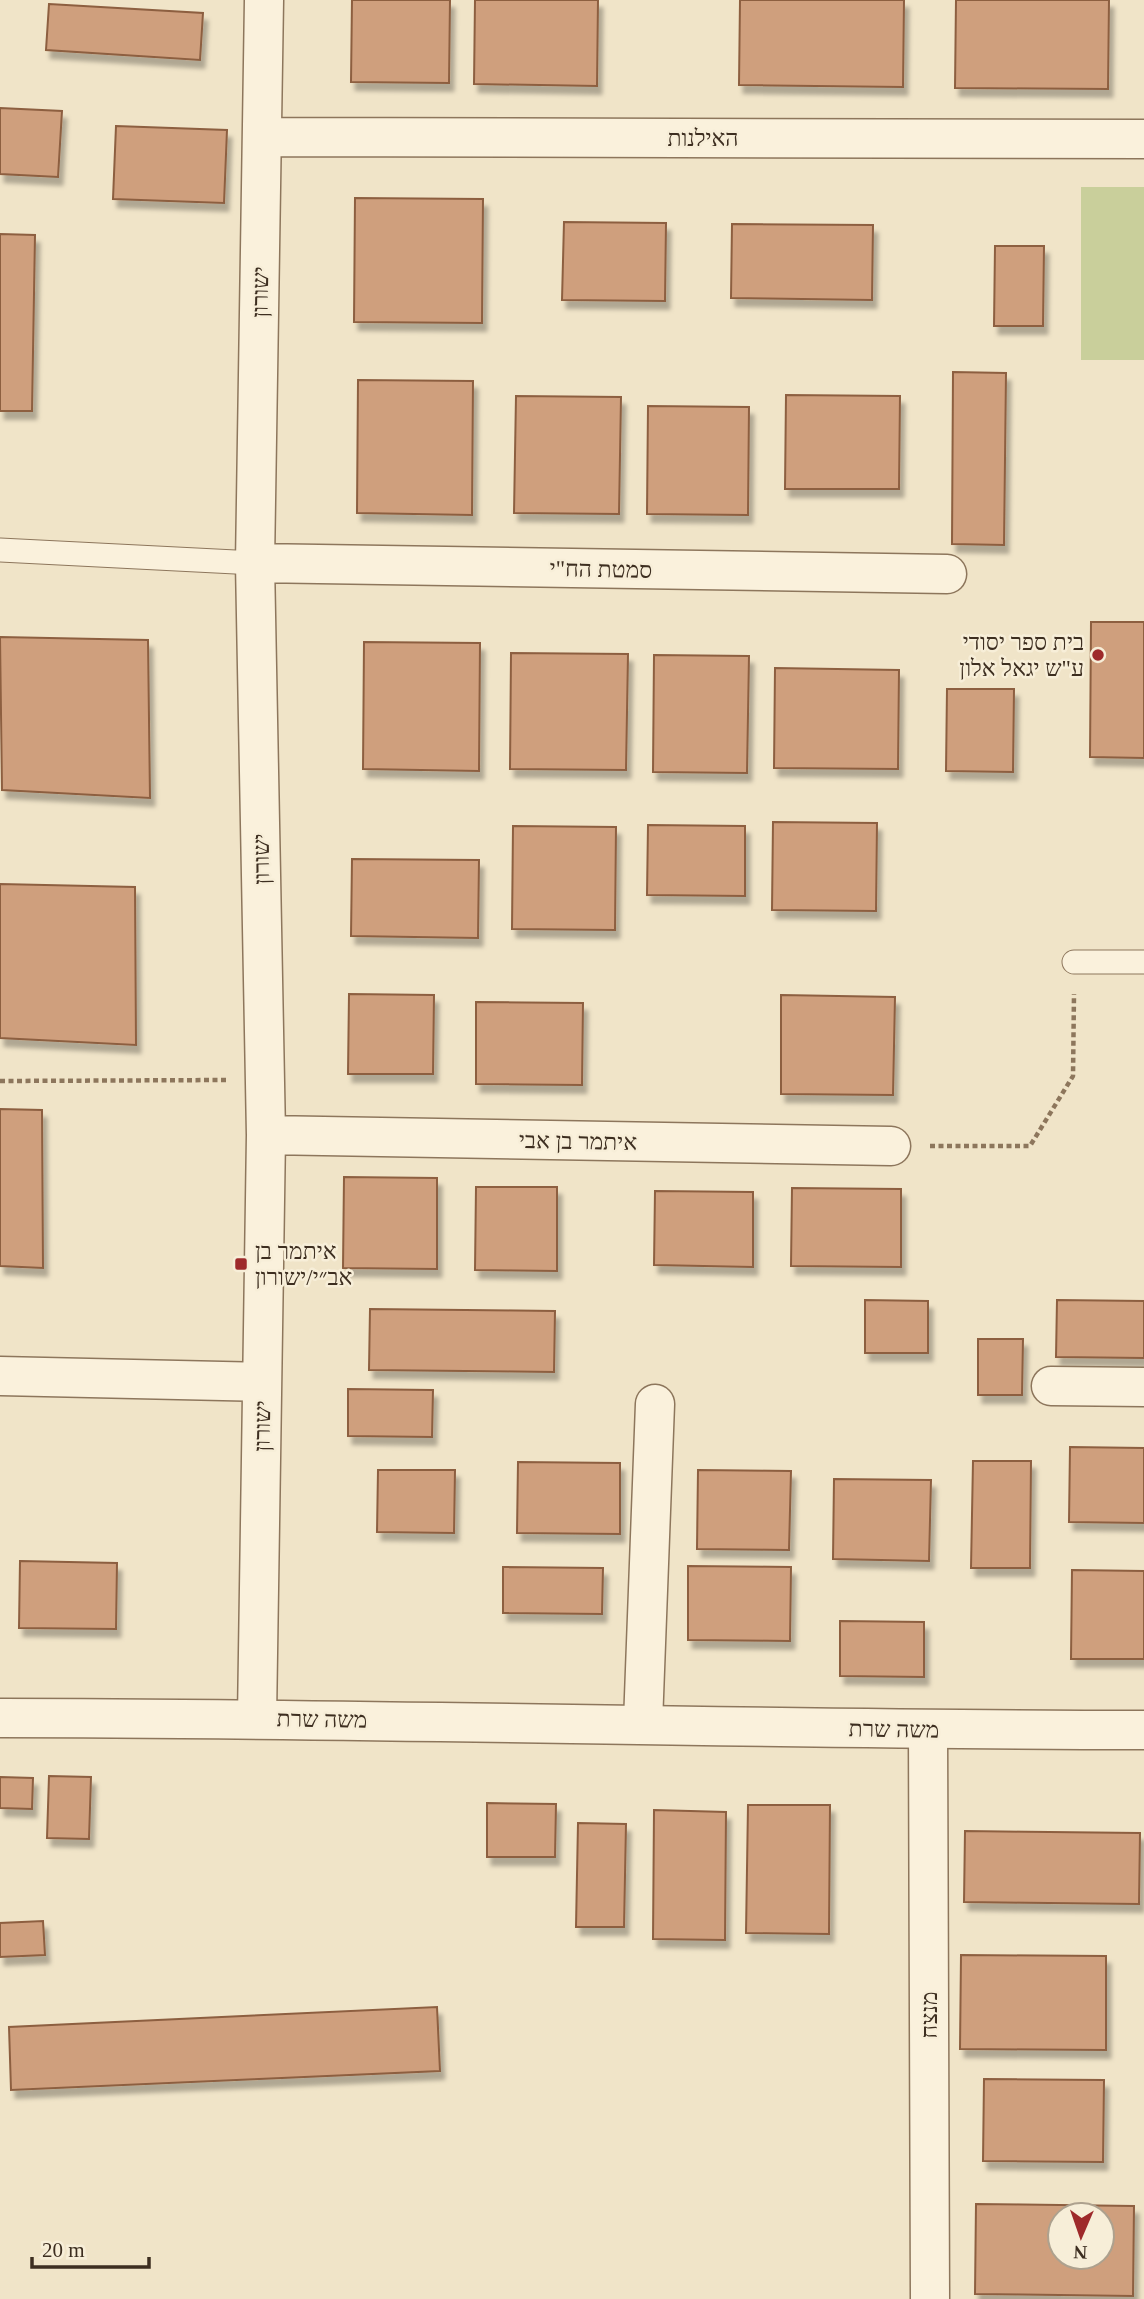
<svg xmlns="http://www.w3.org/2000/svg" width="1144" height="2299" font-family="'Times New Roman',Heebo,serif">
<defs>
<filter id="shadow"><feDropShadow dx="4.5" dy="8" stdDeviation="2" flood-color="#0004"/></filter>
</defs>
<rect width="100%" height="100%" fill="#f0e4c8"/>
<!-- green -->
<path fill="#c9cf9b" d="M1081 187H1144V360H1081Z"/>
<!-- building -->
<path fill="#cf9f7d" stroke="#8d5f41" stroke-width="2" fill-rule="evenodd" filter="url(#shadow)" d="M352 0H450L449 83 351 82Z
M475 0H598L597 86 474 84Z
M740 0H904L903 87 739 85Z
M956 0H1109L1108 89 955 88Z
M49 4 203 13 200 60 46 50Z
M0 108 62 111 58 177 0 174Z
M116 126 227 130 224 203 113 199Z
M355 198 483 199 482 323 354 322Z
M564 222 666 223 665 301 562 300Z
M732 224 873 225 872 300 731 298Z
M0 234 35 235 32 411H0Z
M995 246H1044L1043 326H994Z
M953 372 1006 373 1004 545 952 544Z
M358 380 473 381 472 515 357 513Z
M786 395 900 396 899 489H785Z
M516 396 621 397 619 514 514 513Z
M648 406 749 407 748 515 647 514Z
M1091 622H1144V758L1090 757Z
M0 637 148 640 150 798 2 790Z
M364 642 480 643 479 771 363 769Z
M511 653 628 654 626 770 510 769Z
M654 655 749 656 747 773 653 772Z
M775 668 899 670 898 769 774 768Z
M947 689H1014L1013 772 946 771Z
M773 822 877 823 876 911 772 910Z
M648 825 745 826V896L647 895Z
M513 826 616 827 615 930 512 929Z
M352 859 479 860 478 938 351 936Z
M0 884 135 887 136 1045 0 1038Z
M349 994 434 995 433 1074H348Z
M781 995 895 997 893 1095 781 1094Z
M476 1002 583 1003 582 1085 476 1084Z
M0 1109 42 1110 43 1268 0 1266Z
M344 1177 437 1178V1269L343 1268Z
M476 1187H557V1271L475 1270Z
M792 1188 901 1189V1267L791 1266Z
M655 1191 753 1192V1267L654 1265Z
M865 1300 928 1301V1353H865Z
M1057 1300 1144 1301V1358L1056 1357Z
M370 1309 555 1311 554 1372 369 1370Z
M978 1339H1023L1022 1395H978Z
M348 1389 433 1390 432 1437 348 1436Z
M1070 1447 1144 1448V1523L1069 1522Z
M973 1461H1031L1030 1568H971Z
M518 1462 620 1463V1534L517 1533Z
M378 1470H455L454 1533 377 1532Z
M698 1470 791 1471 789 1550 697 1549Z
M834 1479 931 1480 929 1561 833 1559Z
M20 1561 117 1563 116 1629 19 1628Z
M688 1566 791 1567 790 1641 688 1640Z
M503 1567 603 1568 602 1614 503 1613Z
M1072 1570 1144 1571V1659H1071Z
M840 1621 924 1622V1677L840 1676Z
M49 1776 91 1777 89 1839 47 1838Z
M0 1777 33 1778 32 1809 0 1808Z
M487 1803 556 1804 555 1857H487Z
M748 1805H830L829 1934 746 1933Z
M654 1810 726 1812 725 1940 653 1939Z
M578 1823 626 1824 624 1927H576Z
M965 1831 1140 1833 1139 1904 964 1902Z
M43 1921 45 1955 0 1957V1923Z
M961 1955 1106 1956V2050L960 2049Z
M437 2007 440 2071 11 2090 9 2027Z
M984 2079 1104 2080 1103 2162 983 2161Z
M976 2204 1134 2206 1133 2296 975 2294ZM1060 2215H1102V2257H1060Z"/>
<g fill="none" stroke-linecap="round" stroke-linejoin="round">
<!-- service casing -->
<g stroke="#8d765c" stroke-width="25">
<path id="service" d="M0 550 255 563
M1074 962H1144"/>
</g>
<!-- minor casing -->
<g stroke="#8d765c" stroke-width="41">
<path id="minor" d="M263 137 1144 139
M255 563 947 574
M266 1135 891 1146
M0 1376 262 1382
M1051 1386 1144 1387
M257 1718 266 1135 255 563 264 0
M643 1723 655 1404
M928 1730 930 2299"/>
</g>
<!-- tertiary casing -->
<g stroke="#8d765c" stroke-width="41">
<path id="tertiary" d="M0 1718C381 1718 763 1730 1144 1730"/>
</g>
<!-- path -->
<path stroke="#8d765c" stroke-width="4.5" stroke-dasharray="5 3.5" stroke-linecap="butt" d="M0 1081 227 1080
M930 1146H1030L1073 1076 1074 994"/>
<!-- service -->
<use href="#service" stroke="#faf1dc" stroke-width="23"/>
<!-- minor -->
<use href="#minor" stroke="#faf1dc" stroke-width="38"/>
<!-- tertiary -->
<use href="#tertiary" stroke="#faf1dc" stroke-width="38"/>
</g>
<!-- markers -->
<g fill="#9e2a2b" stroke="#f7eed8" stroke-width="2.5">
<circle cx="1098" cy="655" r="7"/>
<rect x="234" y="1257" width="14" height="14" rx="3.5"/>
</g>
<g text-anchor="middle" stroke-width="5" stroke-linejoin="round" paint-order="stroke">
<!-- street labels -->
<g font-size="23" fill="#3d2e20" stroke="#f7eed8">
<text x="703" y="146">האילנות</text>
<text transform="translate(260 292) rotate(-89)" y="8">ישורון</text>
<text transform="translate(601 569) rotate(1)" y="8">סמטת הח"י</text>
<text transform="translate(261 859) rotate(-91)" y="8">ישורון</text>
<text transform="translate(578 1141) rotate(1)" y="8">איתמר בן אבי</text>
<text transform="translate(262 1426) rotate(-89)" y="8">ישורון</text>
<text transform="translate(322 1719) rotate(1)" y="8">משה שרת</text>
<text transform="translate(894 1729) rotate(1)" y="8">משה שרת</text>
<text transform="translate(929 2015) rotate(-90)" y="8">מנצח</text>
</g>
<!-- poi labels -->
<g font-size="23" fill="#3d2e20" stroke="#f7eed8" text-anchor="end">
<text x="1084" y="650">בית ספר יסודי<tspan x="1084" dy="26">ע"ש יגאל אלון</tspan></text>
<text x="255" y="1259" text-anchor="start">איתמר בן<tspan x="255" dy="26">אב״י/ישורון</tspan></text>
</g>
</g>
<!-- north arrow -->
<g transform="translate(1081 2236) rotate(182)"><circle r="33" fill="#f7eed8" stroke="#ada18e" stroke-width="2"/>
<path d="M0-5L12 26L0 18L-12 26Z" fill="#9e2a2b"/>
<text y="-10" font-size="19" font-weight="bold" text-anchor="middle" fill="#3d2e20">N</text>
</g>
<!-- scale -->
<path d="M32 2257v10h117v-10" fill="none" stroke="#3d2e20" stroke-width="3.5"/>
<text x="42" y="2257" font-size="21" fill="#3d2e20" stroke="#f7eed8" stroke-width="5" paint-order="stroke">20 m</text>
</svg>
